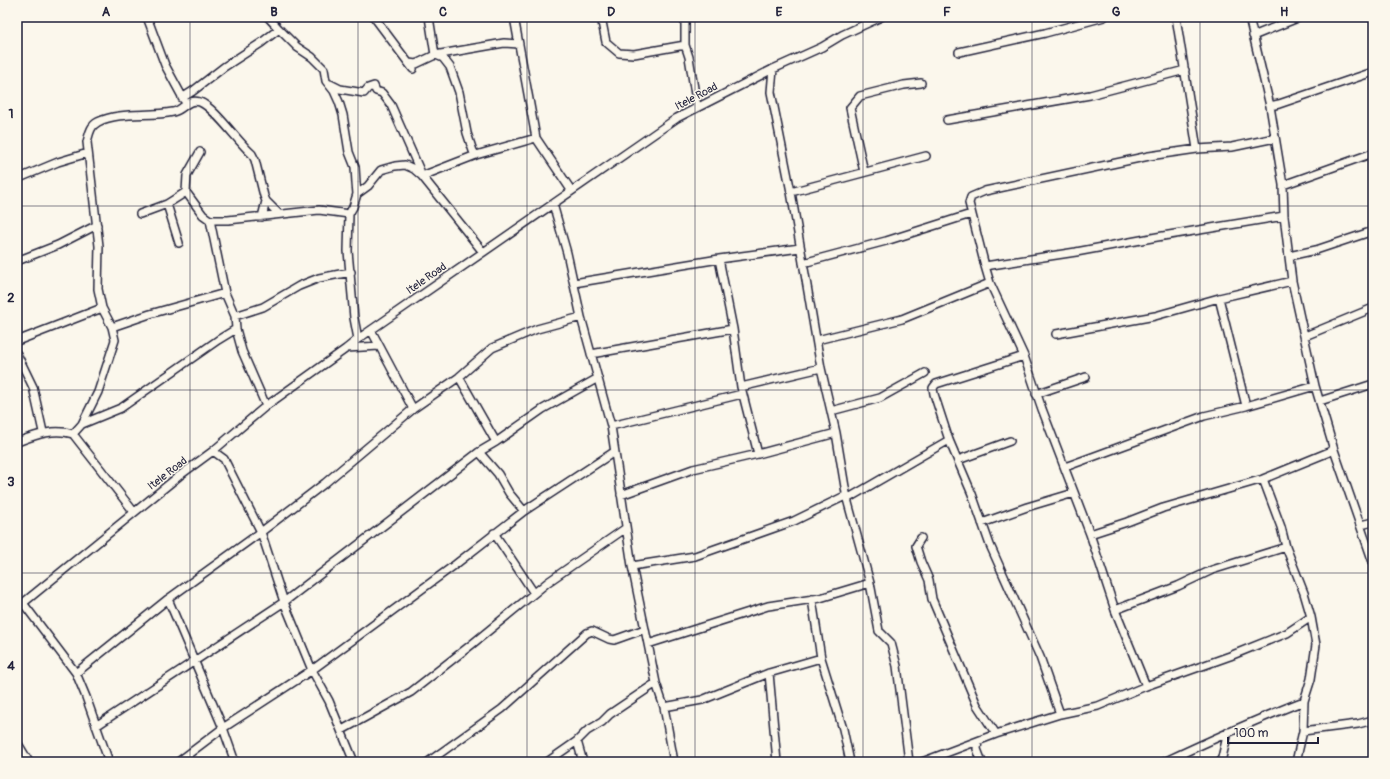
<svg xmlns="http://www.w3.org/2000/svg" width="1390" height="779" font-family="Pangolin,sans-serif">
<rect width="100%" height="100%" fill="#fbf7ec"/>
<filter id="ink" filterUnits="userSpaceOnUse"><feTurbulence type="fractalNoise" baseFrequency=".025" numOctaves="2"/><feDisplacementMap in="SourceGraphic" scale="8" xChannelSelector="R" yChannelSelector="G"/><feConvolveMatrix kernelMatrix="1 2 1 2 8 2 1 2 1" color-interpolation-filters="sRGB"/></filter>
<g filter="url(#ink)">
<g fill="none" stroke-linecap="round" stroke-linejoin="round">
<!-- minor casing -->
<g stroke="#22223b" stroke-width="10">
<path id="minor" d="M147 17 165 65 184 100
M268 17 279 29 297 47 312 57 324 69 326 81 334 91 339 102 343 115 349 152 355 167 356 183 357 194 353 207 349 214 348 251 354 318 358 339
M374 17 413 69
M429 17 435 55
M514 17 536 138 571 190
M601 17 606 42 619 53 634 54 685 45
M685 17V45L689 57 697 107
M1176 17 1197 149
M1249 17 1270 106 1283 185 1284 216 1292 281 1315 386 1334 450 1373 562
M1253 36 1300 17
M959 52 1045 33 1104 17
M436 55 443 58 450 67 459 92 467 133 473 151 476 155
M409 63 416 64 435 55 504 43 519 44
M773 69 771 92 791 192 821 368 836 433 847 499 870 583 879 631 891 643 897 666 909 762
M330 84 340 89 364 93 368 88 374 86 376 91 382 93 391 105 421 173
M182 98 193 91 224 67 261 43 279 29
M1270 106 1279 104 1373 72
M947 120 1090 95 1185 70
M864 172 850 108 860 96 904 85 921 83
M422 176 476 155 536 138
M17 179 58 162 88 153
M1283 185 1373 153
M186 192 187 175 200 152
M791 192 926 156
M357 194 368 186 381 170 395 166 405 165 414 169 422 176 483 252
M167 204 179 243
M553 204 567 253 581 317 611 426 632 566 656 683 664 707 674 762
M140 214 167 204 186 192 203 215 210 220H228L319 210 349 214
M262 217 266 201
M210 220 225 293 235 316 236 329 242 351 266 406
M1289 256 1316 250 1373 231
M719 259 733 329 741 387 758 454
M17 261 58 245 97 225
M803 263 886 241 971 214
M985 266 1076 252 1157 237 1284 216
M574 283 719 259 800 248
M1219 298 1246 406
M235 316 263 307 299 286 319 278 351 272
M112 327 150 314 225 293
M371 330 413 409
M1056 334 1155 316 1219 298 1292 281
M1305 336 1373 308
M817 340 902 319 990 283
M17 341 102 308
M347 348 379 346
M17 354 33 387 43 432
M591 354 733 329
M1024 356 1042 409 1090 534 1115 610 1146 686 1230 656 1287 633 1311 617 1316 645 1311 679 1304 701 1303 731 1296 762
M459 377 496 442
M741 387 821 368
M1036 394 1086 377
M1320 401 1373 384
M831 411 880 398 925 373
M82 424 121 408 218 340 236 329
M611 426 742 394
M73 434 82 424 98 392 115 340 112 327 102 308 98 289 99 246 87 142C89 135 90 126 98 122 120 111 149 117 173 112 184 110 187 98 200 102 215 108 238 142 252 154L255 160 264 196 266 201 279 214
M17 442C36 435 53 428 73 434L134 512
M213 451 224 459 261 532 284 602 312 670 329 701 354 762
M479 452 498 474 509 493 524 511
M958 460 1010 441
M1065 467 1204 416 1246 406 1315 386
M621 495 693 469 758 454 836 433
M847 499 949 440
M982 523 1027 507 1074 493
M1361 525 1373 522
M494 533 534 593
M1090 534 1127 522 1163 508 1263 479
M921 538 916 546 921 562 929 580 932 599 977 705 996 734
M632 566 695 556 794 521 847 495
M168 599 223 728 235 762
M812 599 821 658 843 729 850 762
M23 603 76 673 86 697 109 762
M17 608 179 476 213 451 266 406 347 348 358 339 677 118 773 69 822 47 842 35 881 17
M1115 610 1178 586 1212 570 1286 547
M1311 617 1304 593 1286 547 1281 527 1263 479 1334 450
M648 644 768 606 820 598 870 583
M76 673 168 599 261 532 325 483 413 409 459 377 492 348 537 329 581 317
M769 673 777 762
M664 707 702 700 769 673 821 658
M1060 714 1040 657 990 545 972 494 949 440 934 394 933 388 936 384 1024 356 990 283 985 266 969 203 971 197 985 191 1149 156 1197 149 1232 147 1275 138
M96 726 284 602 479 452 496 442 543 409 598 378
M342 730 411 692 471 645 548 582 626 528
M1303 731 1358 724 1373 720
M577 741 583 762
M978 741 977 749 982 762
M17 742 29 762
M178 762 223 728 312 670 456 564 524 511 614 452
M428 762 502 709 587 633 592 631 609 639 614 640 645 629
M547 762 577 741 587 731 602 722 610 714 656 683
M922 762 996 734 1060 714 1098 706 1146 686
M1164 762C1211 740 1257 719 1304 701
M1221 762 1228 732"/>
</g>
<!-- minor -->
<use href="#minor" stroke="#fbf7ec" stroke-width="7"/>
</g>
</g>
<!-- grid -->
<path fill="none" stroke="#22223b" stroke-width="1" stroke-opacity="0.55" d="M190 17V762M358 17V762M527 17V762M695 17V762M863 17V762M1032 17V762M1200 17V762M17 206H1373M17 390H1373M17 573H1373"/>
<g text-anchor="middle" stroke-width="3" stroke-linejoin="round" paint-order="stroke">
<!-- street labels -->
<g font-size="11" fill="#22223b" stroke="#fbf7ec">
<text transform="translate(696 96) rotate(-28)" y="4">Itele Road</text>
<text transform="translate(426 278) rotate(-35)" y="4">Itele Road</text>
<text transform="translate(167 473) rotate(-38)" y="4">Itele Road</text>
</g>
</g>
<!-- margin -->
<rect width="1390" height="779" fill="none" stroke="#fbf7ec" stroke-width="44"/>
<!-- scale -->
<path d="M1228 737v6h90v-6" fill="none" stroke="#22223b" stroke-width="2"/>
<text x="1234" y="737" font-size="12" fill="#22223b" stroke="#fbf7ec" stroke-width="3" paint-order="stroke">100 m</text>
<rect x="22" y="22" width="1346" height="735" fill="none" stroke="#22223b" stroke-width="1.5"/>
<g font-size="13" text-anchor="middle" font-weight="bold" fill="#22223b">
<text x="106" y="16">A</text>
<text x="274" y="16">B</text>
<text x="443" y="16">C</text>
<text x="611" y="16">D</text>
<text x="779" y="16">E</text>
<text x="947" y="16">F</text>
<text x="1116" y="16">G</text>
<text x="1284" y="16">H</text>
<text x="11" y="118">1</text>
<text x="11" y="302">2</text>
<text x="11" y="486">3</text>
<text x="11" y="670">4</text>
</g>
</svg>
